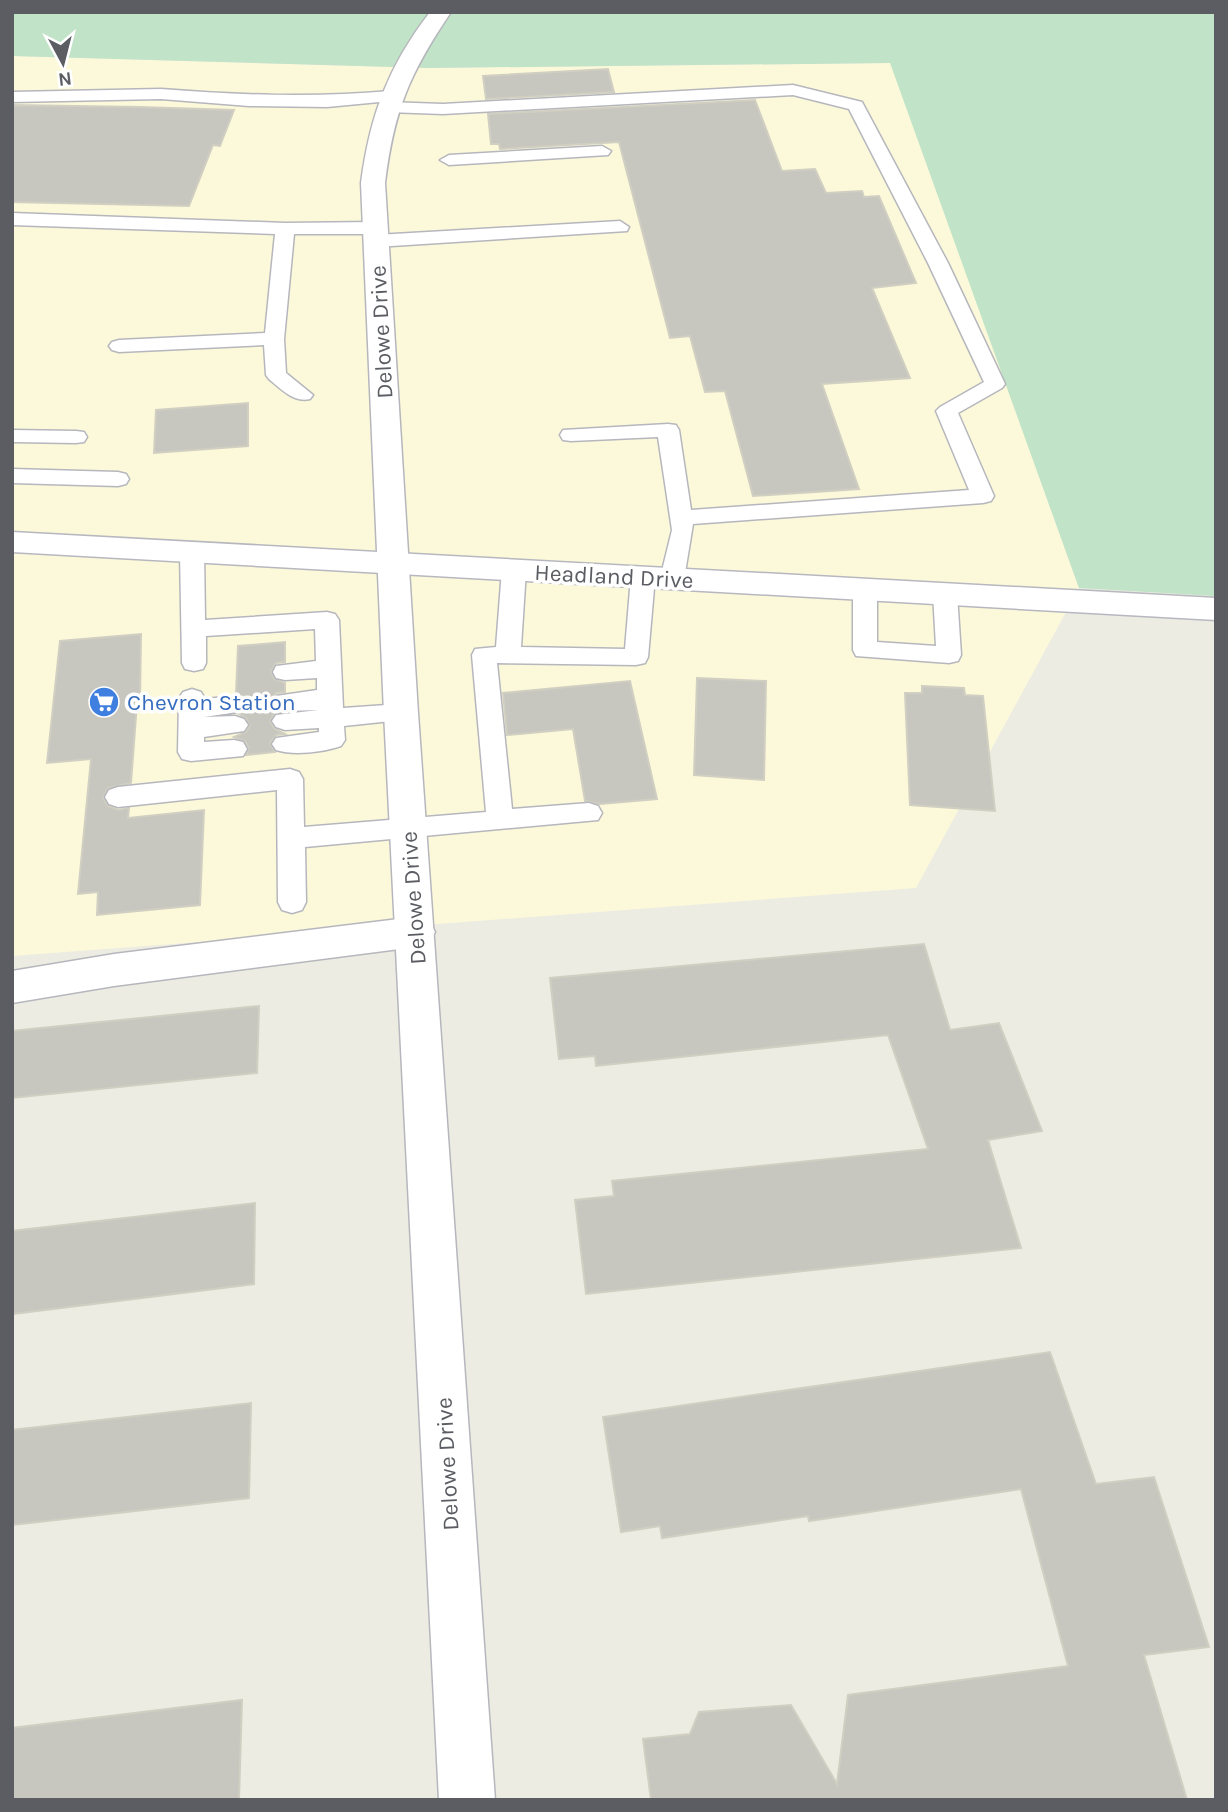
<svg xmlns="http://www.w3.org/2000/svg" width="1228" height="1812" font-family="Karla,sans-serif">
<rect width="100%" height="100%" fill="#edece3"/>
<!-- commercial -->
<path fill="#fcf9da" d="M12 56 428 68 891 63 1079 588 916 888 12 956Z"/>
<!-- green -->
<path fill="#c1e3c7" d="M12 12H1216V596L1079 588 890 63 428 68 12 56Z"/>
<!-- building -->
<path fill="#c8c7bf" stroke="#d1cfc2" stroke-width="2" d="M608 69 614 92 486 99 483 76Z
M755 100 782 171 815 169 826 193 862 191 864 197 879 196 916 283 872 288 910 378 822 384 859 489 753 496 725 391 705 392 690 336 670 338 619 142 500 149 499 144H491L488 114Z
M12 105 140 107 234 110 220 146 213 145 189 206 12 202Z
M248 403V446L154 453 156 410Z
M141 634 140 702 137 703 131 783 108 788 103 798 108 806 118 810 129 808 128 818 204 810 200 905 97 915 98 892 78 894 91 759 47 763 60 641Z
M285 642V662L276 663 271 671 274 679 285 683V692L276 693 270 701 274 709 280 712 274 714 270 722 275 729 285 734 276 735 270 743 275 752 246 755 249 748 245 741 234 737 246 732 250 726 246 718 239 714 246 712 250 704 245 697 236 693 238 646Z
M697 678 766 681 764 780 694 775Z
M630 681 657 799 600 804 585 801 573 729 507 735 503 693Z
M922 686 964 688 965 695 983 696 995 811 910 805 905 693H922Z
M924 944 950 1030 999 1023 1042 1131 988 1140 1021 1248 586 1294 575 1200 614 1196 612 1181 928 1149 888 1035 596 1066 595 1056 559 1059 550 978Z
M259 1006 257 1073 12 1098V1031Z
M255 1203 254 1284 12 1314V1231Z
M1050 1352 1096 1484 1154 1477 1209 1647 1144 1655 1187 1800H651L643 1739 690 1734 699 1712 791 1705 837 1784 848 1695 1068 1666 1021 1489 809 1521 808 1516 662 1538 660 1526 621 1532 603 1417Z
M251 1403 249 1498 12 1525V1430Z
M242 1700 239 1800H12V1728Z"/>
<g fill="none" stroke-linecap="round" stroke-linejoin="round">
<!-- service casing -->
<g stroke="#b6b7bd" stroke-width="3">
<path id="service" d="M793 85 862 102 948 263 1005 384 1002 388 958 413 994 496 991 501 983 503 693 524 684 579 680 584 672 587 664 584 660 579 672 530 658 437 571 441 563 440 560 435 563 430 668 424 676 425 679 430 691 510 969 490 936 411 940 407 984 382 928 263 849 109 793 95 443 114 387 112 379 107 387 102 443 104Z
M161 89C238 95 313 98 390 91L398 96 390 101 327 107 249 106 161 99 12 102V92Z
M602 146 611 151 608 155 449 165 440 160 449 155Z
M12 213 285 223 375 222 384 228 375 234H294L284 339 286 373 313 395 310 399C294 403 281 389 269 379L266 375 264 345 119 352 112 350 109 346 112 342 119 340 265 333 275 234 12 225Z
M620 221 629 227 627 231 376 247 367 241 376 235Z
M12 430 76 431 84 432 87 437 84 442 76 443 12 442Z
M12 469 118 472 126 474 129 479 126 484 118 486 12 483Z
M192 545 200 547 204 552 205 620 327 612 335 614 339 620 343 708 401 704 410 707 414 713 410 719 344 726 345 740 341 746C323 752 294 756 276 750L272 744 276 738 319 732V728L285 730 276 727 272 721 276 715 318 710 285 711 276 708 272 702 276 696 317 690V678L285 680 276 678 273 672 276 666 316 661 315 629 206 636V663L203 669 194 671 185 669 182 663 180 552 184 547Z
M514 562 522 565 526 570 521 647 625 649 631 577 635 572 643 569 651 572 655 577 648 657 645 663 636 665 497 663 512 809 589 803 598 806 602 813 598 820 305 847 306 902 302 910 292 913 282 910 278 902 277 790 118 807 109 804 105 797 109 790 118 787 290 769 299 772 303 779 304 827 486 812 472 655 475 649 496 647 502 570 506 565Z
M865 582 873 585 877 590V642L936 646 933 594 937 589 945 586 953 589 957 594 961 655 958 661 949 663 856 656 853 650V590L857 585Z
M192 689 201 692 205 699 235 696 244 699 248 705 244 711 204 717 235 716 244 719 248 725 244 731 204 737V742L234 740 243 742 247 749 243 756 191 761 182 759 178 752 179 698 183 692Z"/>
</g>
<!-- minor casing -->
<g stroke="#b6b7bd" stroke-width="3">
<path id="minor" d="M415 917 429 921 435 932 429 943 415 947 114 986 12 1003V971L114 954Z"/>
</g>
<!-- tertiary casing -->
<g stroke="#b6b7bd" stroke-width="3">
<path id="tertiary" d="M430 12H451C410 73 394 109 385 183L418 713 495 1800H439L384 713 361 183C370 115 388 67 430 12Z"/>
</g>
<!-- secondary casing -->
<g stroke="#b7b8bf" stroke-width="3">
<path id="secondary" d="M12 532 1216 598V620L12 552Z"/>
</g>
<!-- service -->
<use href="#service" fill="#fff" fill-rule="evenodd"/>
<!-- minor -->
<use href="#minor" fill="#fff" fill-rule="evenodd"/>
<!-- tertiary -->
<use href="#tertiary" fill="#fff" fill-rule="evenodd"/>
<!-- secondary -->
<use href="#secondary" fill="#fff" fill-rule="evenodd"/>
</g>
<!-- icons -->
<defs>
<g id="supermarket-disc" transform="scale(1.575)"><circle r="9.5" fill="#3f7fe0" stroke="#fff"/><path d="M-6-5.5h2.5l.6 2H6L4.5 2H-2.5L-4.4-4H-6ZM-1.5 3.2a1.3 1.3 0 1 0 .1 0ZM3 3.2a1.3 1.3 0 1 0 .1 0Z" fill="#fff"/></g>
</defs>
<g fill-rule="evenodd">
<use href="#supermarket-disc" x="104" y="702"/>
</g>
<g text-anchor="middle" stroke-width="7" stroke-linejoin="round" paint-order="stroke">
<!-- street labels -->
<g font-size="23" fill="#5b5d63" stroke="#fff">
<text transform="translate(381 332) rotate(-93)" y="8">Delowe Drive</text>
<text transform="translate(614 576) rotate(3)" y="8">Headland Drive</text>
<text transform="translate(413 898) rotate(-94)" y="8">Delowe Drive</text>
<text transform="translate(447 1464) rotate(-93)" y="8">Delowe Drive</text>
</g>
<!-- shop labels -->
<g font-size="23" fill="#366cbe" stroke="#fff" text-anchor="start">
<text x="127" y="710">Chevron Station</text>
</g>
</g>
<!-- border -->
<rect width="1228" height="1812" fill="none" stroke="#5b5d63" stroke-width="28"/>
<!-- north arrow -->
<g transform="translate(63 63) rotate(173)" stroke="#ffffff" stroke-width="5" paint-order="stroke">
<path d="M0-5L12 26L0 18L-12 26Z" fill="#5b5d63"/>
<text y="-10" font-size="19" font-weight="bold" text-anchor="middle" fill="#5b5d63">N</text>
</g>
</svg>
